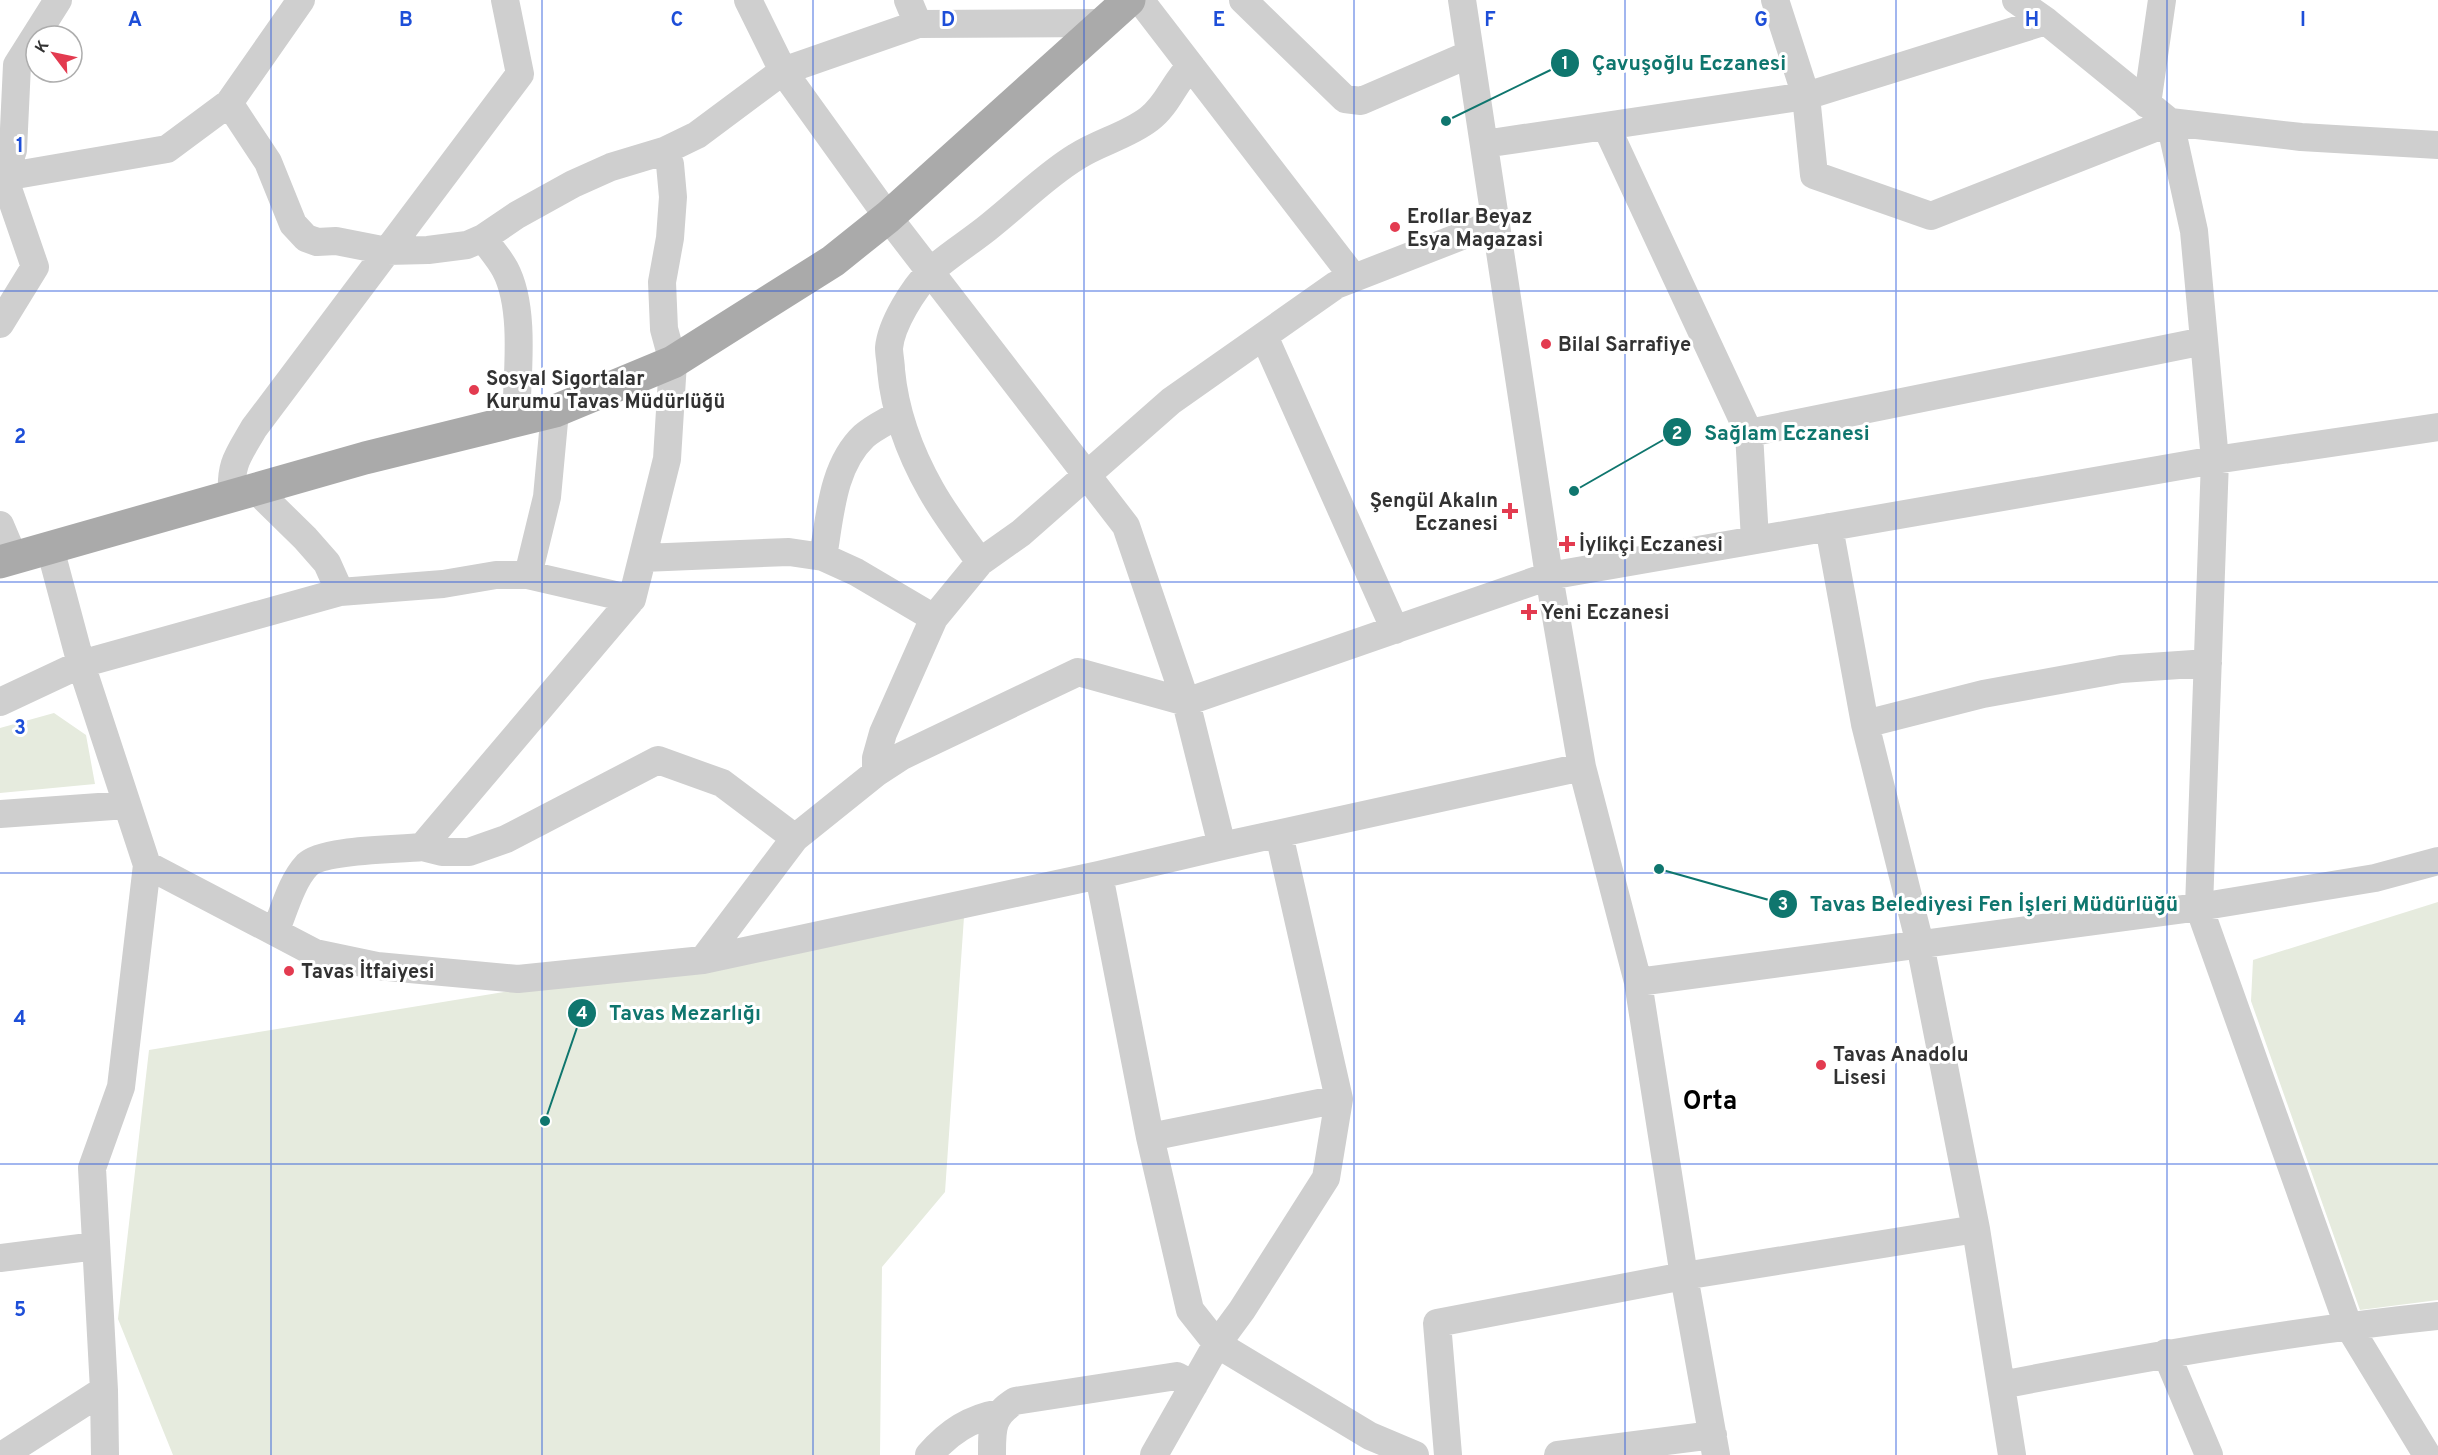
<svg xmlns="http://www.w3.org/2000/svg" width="2438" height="1455" font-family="Overpass,sans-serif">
<rect width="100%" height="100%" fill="#fff"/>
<!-- green -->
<path fill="#e6ebde" d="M54 713 86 735 95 784 0 793V728Z
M2438 902V1300L2360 1310 2251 1001 2253 960Z
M964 917 945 1192 882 1267 880 1455H173L118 1319 149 1050Z"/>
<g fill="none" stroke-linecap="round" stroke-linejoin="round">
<!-- minor -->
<path stroke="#cfcfcf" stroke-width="28" d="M748 0 783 71 888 217 1126 526 1186 702 1222 846
M908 0 918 24
M1140 0 1354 278
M1243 0 1345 99 1361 101 1368 98 1470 54
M1462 0 1549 576 1582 767 1638 982 1684 1276 1716 1455
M2016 0 2046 21
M229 103 268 162 293 224 306 238 317 242 336 241 387 251 428 250 467 245 483 238 517 215 573 184 611 167 664 151 697 135 783 71 918 24 1103 23
M2147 104 2162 0
M1606 126 1749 433 1755 540
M1484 144 1806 96 2046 21 2170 122 1931 216 1814 175 1806 96 1775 0
M0 174 4 177 167 149 229 103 301 0
M483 238C490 248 499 258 505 269 526 308 517 376 516 420
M0 324 35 267 4 177 13 150 17 65 58 0
M1264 336 1395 630
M1749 433 2204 341
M256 490 305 538 327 563 340 592
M232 496C230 463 238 456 254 428L520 74 505 0
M0 525 14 558
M1829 527 1865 724 1920 944 1976 1229 2012 1455
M50 548 81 664 147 865 315 953 377 966 518 979 703 960 1099 875 1222 846 1582 767
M823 557C830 517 832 466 864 436 874 427 888 421 899 414
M643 558 789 552 823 557 856 572 934 618
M980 562C963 538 945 515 931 490 910 453 895 413 891 370 891 363 889 355 889 348 891 324 914 288 930 272 948 255 972 241 991 225 1020 202 1045 176 1076 157 1099 142 1127 136 1149 119 1168 105 1174 82 1191 66
M528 575 547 497 555 411
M0 702 81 664 340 592 443 584 496 575H528L632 599
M1865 724 1983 694 2121 669 2208 663
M876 773V758L883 733 934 618 980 562 1021 533 1171 401 1336 285 1495 223
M0 814 127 805
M422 847 442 852H469L506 839 658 760 722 783 795 838
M1099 875 1150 1137 1190 1310 1217 1344 1370 1436 1415 1455
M275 932C284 911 291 882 307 865 323 849 397 850 422 847L632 599 667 459 673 362 664 329 662 282 670 238 673 197 670 164 664 151
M703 960 795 838 876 773 902 756 1078 672 1186 702 1549 576 2215 460 2438 427
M1638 982 2199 907 2375 878 2438 861
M1150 1137 1339 1099
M0 1258 96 1246
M2166 1353 2209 1455
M2001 1385C2146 1357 2291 1331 2438 1316
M3 1455 104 1390
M105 1455 104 1390 92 1168 121 1087 147 865
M929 1455C949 1432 970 1418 1000 1413
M992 1455C992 1429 991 1416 1015 1401L1177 1376 1194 1385
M1154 1455 1217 1344 1242 1310 1326 1178 1339 1099 1279 834
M1448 1455 1437 1323 1684 1276 1976 1229
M1558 1455 1713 1435
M2427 1455 2348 1325 2199 907 2215 460 2194 231 2170 122 2301 137 2438 145"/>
<!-- major -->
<path stroke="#aaa" stroke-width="33" d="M0 562 365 458 555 411 673 362 833 261 888 217 1129 0"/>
</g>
<!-- grid -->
<path fill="none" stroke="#1d4ed8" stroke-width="1.5" stroke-opacity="0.55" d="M271 0V1455M542 0V1455M813 0V1455M1084 0V1455M1354 0V1455M1625 0V1455M1896 0V1455M2167 0V1455M0 291H2438M0 582H2438M0 873H2438M0 1164H2438"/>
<!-- markers -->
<g fill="#e33b50" stroke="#fff" stroke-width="2">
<circle cx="1395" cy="227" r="6"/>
<circle cx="1546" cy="344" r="6"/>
<circle cx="474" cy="390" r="6"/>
<path d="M1507 502h6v6h6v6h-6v6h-6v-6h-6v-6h6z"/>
<path d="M1564 535h6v6h6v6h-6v6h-6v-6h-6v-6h6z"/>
<path d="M1526 603h6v6h6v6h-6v6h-6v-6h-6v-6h6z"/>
<circle cx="289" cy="971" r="6"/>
<circle cx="1821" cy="1065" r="6"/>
</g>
<g text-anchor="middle" stroke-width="6" stroke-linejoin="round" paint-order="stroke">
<!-- poi labels -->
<g font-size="20" font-weight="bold" fill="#323232" stroke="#fff" text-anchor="start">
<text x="1407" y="223">Erollar Beyaz<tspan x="1407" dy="23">Esya Magazasi</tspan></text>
<text x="1558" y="351">Bilal Sarrafiye</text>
<text x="486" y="385">Sosyal Sigortalar<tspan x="486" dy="23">Kurumu Tavas Müdürlüğü</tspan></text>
<text x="1498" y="507" text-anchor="end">Şengül Akalın<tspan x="1498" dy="23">Eczanesi</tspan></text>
<text x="1579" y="551">İylikçi Eczanesi</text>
<text x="1541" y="619">Yeni Eczanesi</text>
<text x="301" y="978">Tavas İtfaiyesi</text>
<text x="1833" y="1061">Tavas Anadolu<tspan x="1833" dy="23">Lisesi</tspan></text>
</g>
<!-- district labels -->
<g font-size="26" font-weight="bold" fill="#000" stroke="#fff">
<text x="1710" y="1109">Orta</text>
</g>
</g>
<g font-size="20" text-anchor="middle" font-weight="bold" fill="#1d4ed8" stroke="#fff" stroke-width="6" stroke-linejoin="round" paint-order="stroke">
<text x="135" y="26">A</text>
<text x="406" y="26">B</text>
<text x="677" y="26">C</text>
<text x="948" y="26">D</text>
<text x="1219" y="26">E</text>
<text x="1490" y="26">F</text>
<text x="1761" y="26">G</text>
<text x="2032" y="26">H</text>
<text x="2303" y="26">I</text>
<text x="20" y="152">1</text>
<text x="20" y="443">2</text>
<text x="20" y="734">3</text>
<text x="20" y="1025">4</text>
<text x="20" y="1316">5</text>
</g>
<!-- callouts -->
<path fill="none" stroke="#0f766e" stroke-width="2" d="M1446 121L1565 63M1574 491L1677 432M1659 869L1783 904M545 1121L582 1013"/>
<g fill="#0f766e" stroke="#fff" stroke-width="2">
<circle cx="1446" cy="121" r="6"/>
<circle cx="1574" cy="491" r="6"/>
<circle cx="1659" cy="869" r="6"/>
<circle cx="545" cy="1121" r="6"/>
<circle cx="1565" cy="63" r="15"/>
<circle cx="1677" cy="432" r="15"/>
<circle cx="1783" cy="904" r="15"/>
<circle cx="582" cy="1013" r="15"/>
</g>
<g font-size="18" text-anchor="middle" font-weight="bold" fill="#fff">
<text x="1565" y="69">1</text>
<text x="1677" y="439">2</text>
<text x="1783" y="910">3</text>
<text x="582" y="1019">4</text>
</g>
<g font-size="21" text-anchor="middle" font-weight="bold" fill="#0f766e" stroke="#fff" stroke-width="6" stroke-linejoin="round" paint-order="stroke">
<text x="1689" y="70">Çavuşoğlu Eczanesi</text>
<text x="1787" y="440">Sağlam Eczanesi</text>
<text x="1994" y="911">Tavas Belediyesi Fen İşleri Müdürlüğü</text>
<text x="685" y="1020">Tavas Mezarlığı</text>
</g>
<!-- north arrow -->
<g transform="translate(54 54) rotate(302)"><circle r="28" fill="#ffffff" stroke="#adadad" stroke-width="1.5"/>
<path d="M0-4.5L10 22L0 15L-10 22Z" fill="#e33b50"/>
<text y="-9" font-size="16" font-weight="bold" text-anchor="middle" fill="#323232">K</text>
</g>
</svg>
